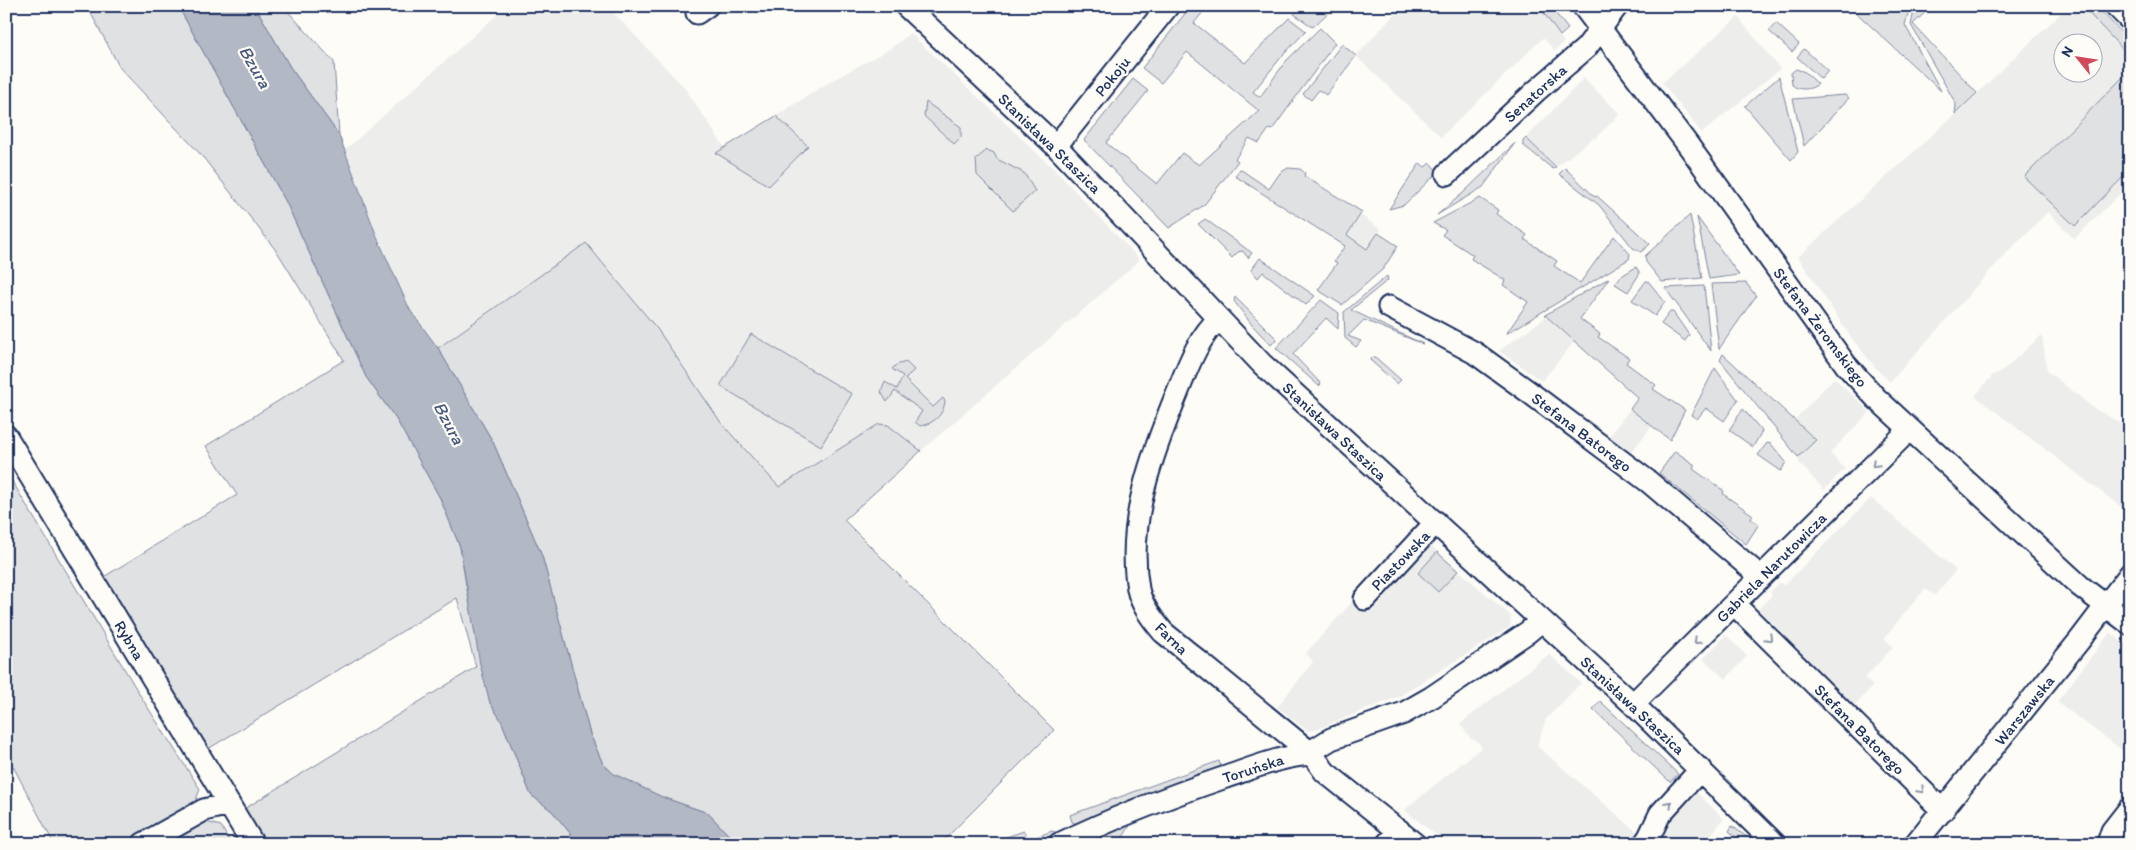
<svg xmlns="http://www.w3.org/2000/svg" width="2136" height="850" font-family="Itim,sans-serif">
<rect width="100%" height="100%" fill="#fdfcf7"/>
<filter id="ink" filterUnits="userSpaceOnUse"><feTurbulence type="fractalNoise" baseFrequency=".02" numOctaves="2"/><feDisplacementMap in="SourceGraphic" scale="10" xChannelSelector="R" yChannelSelector="G"/><feConvolveMatrix kernelMatrix="1 2 1 2 8 2 1 2 1" color-interpolation-filters="sRGB"/></filter>
<g filter="url(#ink)">
<!-- built -->
<path fill="#edeeec" fill-rule="evenodd" d="M507 6H607L684 87 725 148 831 81 891 48 910 33 1054 169 1140 260 921 451 888 425 879 424 779 487 722 424 658 330 586 243 438 348 410 310 377 237 345 150Z
M1402 6H1539L1564 42 1555 51 1543 38 1441 137 1356 56Z
M2068 6H2082L2130 56V184L2074 239 2048 212 2000 260 1890 382 1875 367 1850 336 1798 257 1964 106ZM2064 42H2094V72H2064Z
M1738 17 1780 69 1702 133 1662 83Z
M1584 78 1620 114 1595 139 1593 138 1556 167 1526 138Z
M1360 215 1381 229 1368 249 1347 235Z
M1547 316 1574 342 1542 381 1499 351Z
M2042 335 2047 371 2095 409 2130 428V514L1975 396 1993 375 2001 372Z
M1834 378 1870 412 1830 453 1845 469 1824 490 1799 463 1798 457 1815 440 1794 421Z
M1630 409 1652 426 1628 456 1607 439Z
M1871 498 1956 570 1935 595 1925 589 1884 638 1893 647 1865 678 1873 686 1852 708 1780 639 1783 634 1758 609 1772 595 1770 592 1779 582 1784 585Z
M1431 546 1511 616 1510 627 1398 697 1312 731H1308L1277 707 1313 662 1306 653 1359 594 1374 606Z
M2110 632 2130 648V756L2057 702Z
M1726 635 1747 656 1726 679 1703 659Z
M1549 654 1581 683 1546 719 1537 746 1644 838 1638 844H1448L1404 810 1482 747 1474 739 1472 740 1460 724Z
M1690 786 1724 819 1704 844H1654L1664 835 1667 813Z"/>
<!-- green -->
<path fill="#e0e1e3" stroke="#7e88a0" d="M87 6H178L286 202 366 377 396 419 440 498 460 547 466 585 490 703 501 720 531 795 552 811 570 833 575 844H264L244 809 476 667 457 598 208 749 102 578 237 495 206 446 344 360 278 253 202 156 120 68Z
M255 6H283L334 62 339 135 290 67Z
M1191 6H1208L1194 23 1245 63 1289 18 1306 31 1283 55 1253 92 1260 97 1286 61 1320 28 1335 43 1272 130 1269 129 1259 143 1249 138 1235 159 1238 161 1204 205 1169 228 1084 140 1133 79 1148 91 1106 143 1157 184 1182 153 1199 165 1259 111 1187 52 1161 83 1142 68Z
M1301 6H1331L1333 8 1313 27 1294 14Z
M1539 6H1550L1568 29 1560 36Z
M1849 6H1910L1905 25 1941 91Z
M1915 6H1932L1913 24 1977 93 1955 114 1956 104 1911 25Z
M2082 6H2096L2130 41V57Z
M1776 23 1799 44 1792 52 1769 31Z
M1342 44 1356 56 1326 95 1319 90 1311 100 1303 94Z
M1804 49 1828 71 1821 79 1797 57Z
M1796 69 1805 72 1818 84C1811 90 1799 91 1792 85L1791 73Z
M2125 75 2130 79V170L2075 226 2024 177Z
M1779 77 1798 152 1791 160 1745 106Z
M1845 95 1849 98 1804 146 1793 99Z
M926 102 961 127V137L954 144 924 116Z
M776 116 808 146 769 186 716 153Z
M1526 138 1556 167 1553 169 1523 145V141Z
M1515 143 1483 187 1437 215 1462 194Z
M987 150 994 153 997 159 1024 173 1035 191 1013 211 977 175 976 159Z
M1420 163 1425 167 1430 163 1438 172 1404 205 1389 209Z
M1288 168 1300 169 1305 173 1304 176 1362 212 1347 235 1367 249 1378 233 1398 246 1383 269 1342 305 1318 290 1337 263 1334 261 1345 246 1235 176 1240 169 1269 189 1280 173Z
M1565 168 1595 197 1597 196 1650 244 1641 252 1633 248 1599 205 1559 174Z
M1480 198 1498 210 1496 214 1527 235 1524 239 1557 261 1554 266 1580 283 1614 236 1630 254 1629 259 1506 334 1528 302 1503 285 1505 280 1471 259 1473 255 1442 235 1446 230 1433 223Z
M1690 215 1702 278 1662 282 1646 262 1645 256Z
M1697 217 1739 275 1709 279Z
M1205 219 1252 253 1248 258 1243 251 1238 252 1232 258 1198 224Z
M586 243 658 330 722 424 779 487 879 424 888 425 921 451 844 520 1054 730 940 844H737L708 813 662 797 614 774 603 764 590 734 542 556 493 442 438 348Z
M1260 258 1315 296 1306 305 1263 272 1258 278 1251 270Z
M1636 267 1640 273 1628 292 1615 284 1620 277Z
M1387 276 1388 280 1351 310 1423 344 1364 320 1348 336 1361 341 1356 347 1345 338 1344 312Z
M1609 278 1580 319 1600 334 1598 337 1629 358 1626 363 1656 385 1653 389 1685 410 1670 440 1630 409 1638 398 1545 315Z
M1646 281H1648L1665 302 1655 316 1632 300Z
M1746 283 1756 296 1719 349 1711 284Z
M1704 286 1711 351 1665 288Z
M1235 297 1277 339 1271 345 1252 325 1234 301Z
M1321 300 1339 313 1338 329 1326 318 1293 354 1321 384 1319 386 1276 348Z
M1670 312H1673L1689 335 1685 341 1661 324Z
M751 334 852 394 821 446 720 386Z
M1723 354 1816 440 1798 457 1720 360Z
M1374 356 1401 380 1397 384 1370 360Z
M906 362 914 370 905 379 933 407 943 398 945 401C944 414 934 424 920 426L915 422 922 411 895 391 887 402 881 392 885 382 897 389 903 376 892 369 896 365Z
M1715 368 1738 400 1724 421 1706 408 1697 419 1691 415Z
M1743 409 1762 431 1753 447 1729 430Z
M1767 443 1771 444 1786 462 1781 471 1758 455Z
M1675 451 1695 465 1693 469 1724 491 1723 494 1753 515 1751 519 1759 524 1746 544 1659 473Z
M6 471 143 700 200 789 193 808 126 844H54L6 753Z
M1437 552 1458 571 1438 592 1418 573Z
M1600 701 1678 774 1670 782 1593 709Z
M1219 761 1221 767 1126 801 1081 826 1072 822 1070 815Z
M202 821 221 826 231 844H161Z
M1132 822 1119 844H1083Z
M1732 826 1756 844H1743L1729 831Z
M1024 831 1028 840 1052 831 1061 834 1044 844H985Z"/>
<!-- water -->
<path fill="#b3b8c5" stroke="#76819c" d="M178 6H255L290 67 339 135 377 237 410 310 438 348 493 442 542 556 590 734 603 764 614 774 662 797 708 813 737 844H575L570 833 552 811 531 795 501 720 490 703 480 664 460 547 440 498 396 419 366 377 286 202Z"/>
<g fill="none" stroke-linecap="round" stroke-linejoin="round">
<!-- minor casing -->
<g stroke="#1b2f5e" stroke-width="25">
<path id="minor" d="M906 6 1056 146 1262 364 1633 704 1775 844
M1583 6 1688 145 1846 365 1876 398 2080 586 2130 624
M2116 6 2130 20
M697 13 707 6
M1056 146 1168 6
M1447 174 1536 91 1586 48 1617 6
M1389 307 1475 353 1529 392 1649 482 1761 577
M1219 319C1199 336 1188 366 1178 391 1153 452 1126 521 1138 589 1141 605 1153 620 1163 632L1312 754 1325 772 1415 844
M6 436 253 844
M1365 599 1436 522
M1734 604 1943 811
M1633 704 1909 430
M2108 843 2112 831 2130 808
M143 844 204 810 229 804
M1059 844C1113 818 1167 797 1223 778 1253 768 1281 756 1312 754L1315 749 1331 739 1404 713 1432 697 1528 632 1541 621
M1387 844 1399 830
M1644 844 1649 837 1660 814 1701 769
M1915 844 2079 641 2130 574"/>
</g>
<!-- minor -->
<use href="#minor" stroke="#fdfcf7" stroke-width="21"/>
</g>
<!-- one-way arrows -->
<defs><path id="oneway-chevron" d="M-2-3.5L2.5 0L-2 3.5" fill="none" stroke-width="1.6" stroke-linecap="round" stroke-linejoin="round" transform="scale(1.25)"/></defs>
<g stroke="#8c96aa">
<use href="#oneway-chevron" transform="translate(1875 464) rotate(135)"/>
<use href="#oneway-chevron" transform="translate(1769 638) rotate(45)"/>
<use href="#oneway-chevron" transform="translate(1697 641) rotate(135)"/>
<use href="#oneway-chevron" transform="translate(1921 790) rotate(45)"/>
<use href="#oneway-chevron" transform="translate(1669 804) rotate(-48)"/>
</g>
</g>
<g text-anchor="middle" stroke-width="4.5" stroke-linejoin="round" paint-order="stroke">
<!-- street labels -->
<g font-size="16" fill="#1b2f5e" stroke="#fdfcf7">
<text transform="translate(1112 76) rotate(-51)" y="6">Pokoju</text>
<text transform="translate(1535 93) rotate(-42)" y="6">Senatorska</text>
<text transform="translate(1050 143) rotate(44)" y="6">Stanisława Staszica</text>
<text transform="translate(1821 327) rotate(53)" y="6">Stefana Żeromskiego</text>
<text transform="translate(1335 431) rotate(43)" y="6">Stanisława Staszica</text>
<text transform="translate(1582 432) rotate(37)" y="6">Stefana Batorego</text>
<text transform="translate(1400 560) rotate(-46)" y="6">Piastowska</text>
<text transform="translate(1771 567) rotate(-45)" y="6">Gabriela Narutowicza</text>
<text transform="translate(1172 638) rotate(44)" y="6">Farna</text>
<text transform="translate(130 640) rotate(59)" y="6">Rybna</text>
<text transform="translate(1633 705) rotate(43)" y="6">Stanisława Staszica</text>
<text transform="translate(2024 710) rotate(-51)" y="6">Warszawska</text>
<text transform="translate(1860 729) rotate(45)" y="6">Stefana Batorego</text>
<text transform="translate(1253 768) rotate(-18)" y="6">Toruńska</text>
</g>
<!-- water labels -->
<g font-size="18" font-style="italic" fill="#49587d" stroke="#fdfcf7">
<text transform="translate(255 67) rotate(60)" y="6">Bzura</text>
<text transform="translate(449 423) rotate(62)" y="6">Bzura</text>
</g>
</g>
<!-- margin -->
<rect width="2136" height="850" fill="none" stroke="#fdfcf7" stroke-width="25"/>
<rect x="12" y="12" width="2111" height="825" fill="none" stroke="#1b2f5e" stroke-width="2" filter="url(#ink)"/>
<!-- north arrow -->
<g transform="translate(2078 58) rotate(300)"><circle r="24" fill="#fdfcf7" stroke="#a3aaba"/>
<path d="M0-4L9 19L0 12L-9 19Z" fill="#d1495b"/>
<text y="-8" font-size="14" font-weight="bold" text-anchor="middle" fill="#1b2f5e">N</text>
</g>
</svg>
